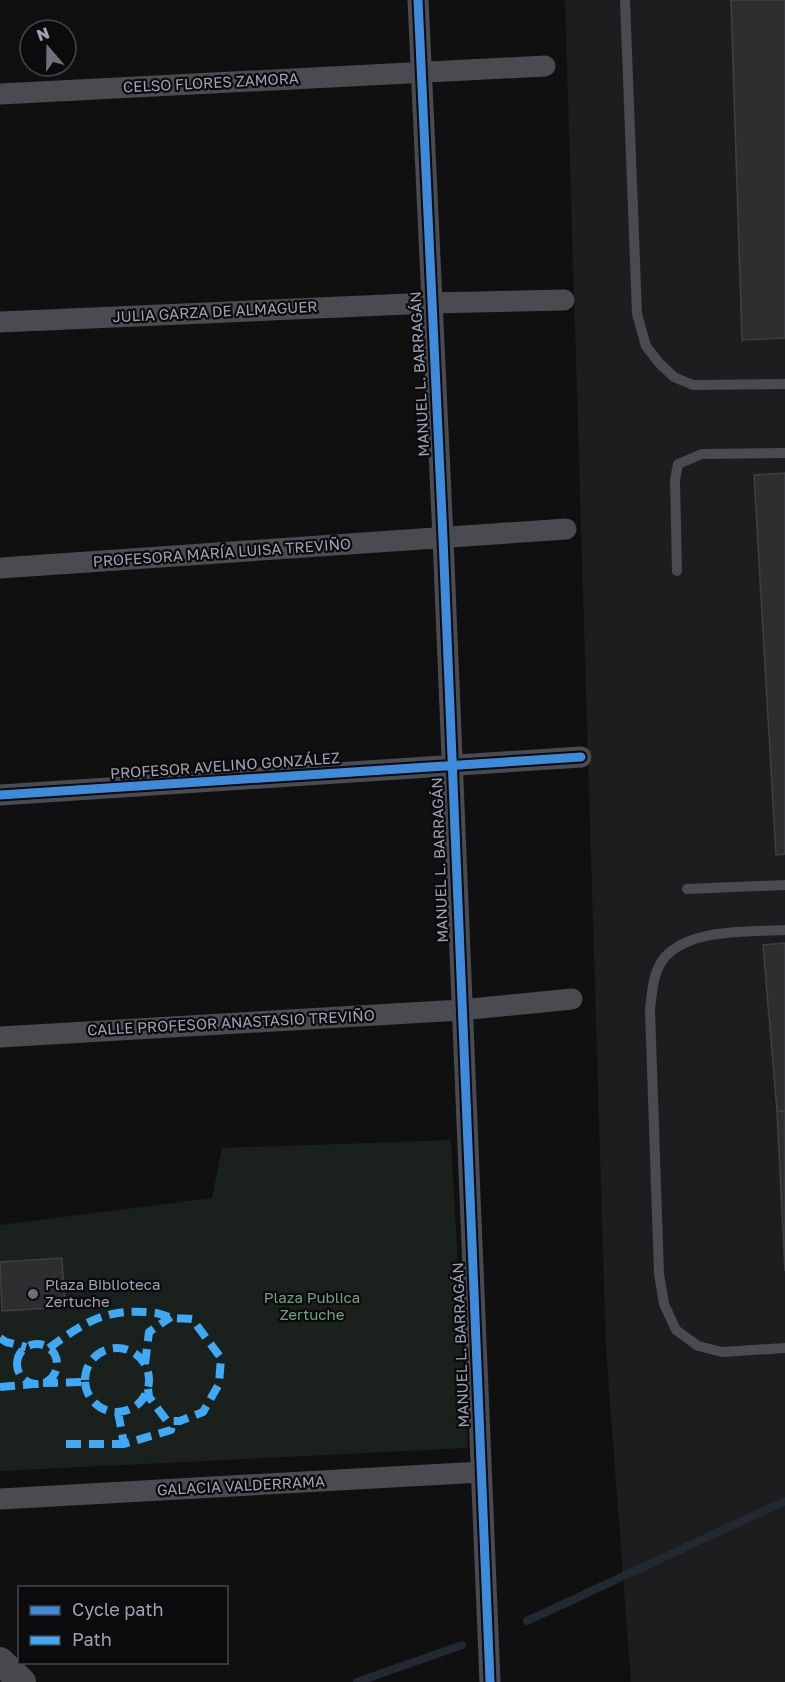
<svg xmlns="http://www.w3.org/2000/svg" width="785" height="1682" font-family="'Golos Text',sans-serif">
<rect width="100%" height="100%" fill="#101010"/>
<!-- built -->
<path fill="#1d1d1f" d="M565 0H785V1682H631L606 1349Z"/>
<!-- green -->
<path fill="#1a211c" d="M451 1140 468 1448 0 1471V1225L212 1198 222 1148Z"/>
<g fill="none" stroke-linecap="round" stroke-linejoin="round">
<!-- stream -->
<path stroke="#232932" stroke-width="8" d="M527 1621 785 1501
M357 1682 462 1645"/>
</g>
<!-- building -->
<path fill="#2e2e30" stroke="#3f3f44" stroke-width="1.5" d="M731 0H785V338L742 340Z
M785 473V854L776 855 754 475Z
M785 943V1111H777L763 945Z
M777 1111H785V1271Z
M62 1258 65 1307 2 1311 0 1262Z"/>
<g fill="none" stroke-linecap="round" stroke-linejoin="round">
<!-- lane -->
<path stroke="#4a4a50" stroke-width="10" d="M625 0 637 314 646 346 659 363 674 377 693 385 785 384
M677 571 675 480 678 464 702 454 785 453
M687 889 785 885
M785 930C749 932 691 928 665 957 653 971 652 992 650 1010L659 1274 664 1304 676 1330 698 1346 722 1352 785 1348"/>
<!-- street -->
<path stroke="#4a4a50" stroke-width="21" d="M418 0 443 538 490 1682
M0 94 545 66
M0 322 431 303 564 300
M0 568 566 529
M0 795 581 757
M0 1037 461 1010 572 999
M0 1499 481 1472"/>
<!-- secondary -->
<path stroke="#48484d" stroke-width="28" d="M0 1661 22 1682"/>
<!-- quiet -->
<path stroke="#3fa9f5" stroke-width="8" stroke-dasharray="15 8" stroke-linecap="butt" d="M0 1338 6 1342 26 1347
M17 1364a20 20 0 1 1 40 0a20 20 0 1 1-40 0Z
M49 1348C86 1321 108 1307 156 1313 161 1314 165 1316 169 1317 177 1319 185 1318 192 1319L221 1358 219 1384 203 1412 180 1421H167L149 1397 148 1389
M85 1380a32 32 0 1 1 64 0a32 32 0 1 1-64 0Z
M145 1364 149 1332 171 1317
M43 1383 85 1382
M0 1387 33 1384
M118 1412 124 1444 171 1430 173 1421
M66 1444H124"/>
<!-- cycleway casing -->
<g stroke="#0b0a0c" stroke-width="13">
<path id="cycleway" d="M418 0 443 538 490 1682
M0 795 581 757"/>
</g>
<!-- cycleway -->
<use href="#cycleway" stroke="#408adc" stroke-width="9"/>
</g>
<!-- markers -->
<circle fill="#6d6f7a" stroke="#0b0a0c" stroke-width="2" cx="33" cy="1294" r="6"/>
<g text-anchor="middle" stroke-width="4.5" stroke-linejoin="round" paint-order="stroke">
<!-- street labels -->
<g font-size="15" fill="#9fa2b3" stroke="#0b0a0c">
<text transform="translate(211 83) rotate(-3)" y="5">CELSO FLORES ZAMORA</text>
<text transform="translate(215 312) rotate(-3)" y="5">JULIA GARZA DE ALMAGUER</text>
<text transform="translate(420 374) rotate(-93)" y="5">MANUEL L. BARRAGÁN</text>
<text transform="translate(222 553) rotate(-4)" y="5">PROFESORA MARÍA LUISA TREVIÑO</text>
<text transform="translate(225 766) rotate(-4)" y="5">PROFESOR AVELINO GONZÁLEZ</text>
<text transform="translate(440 860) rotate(-92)" y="5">MANUEL L. BARRAGÁN</text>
<text transform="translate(231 1023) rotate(-3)" y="5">CALLE PROFESOR ANASTASIO TREVIÑO</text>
<text transform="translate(461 1345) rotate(-92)" y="5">MANUEL L. BARRAGÁN</text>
<text transform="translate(241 1486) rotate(-3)" y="5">GALACIA VALDERRAMA</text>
</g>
<!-- poi labels -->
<g font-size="15" fill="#9fa2b3" stroke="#0b0a0c" text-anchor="start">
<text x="45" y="1290">Plaza Biblioteca<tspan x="45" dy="17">Zertuche</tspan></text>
</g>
<!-- park labels -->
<g font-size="15" fill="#74a17f" stroke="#0b0a0c">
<text x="312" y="1303">Plaza Publica<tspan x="312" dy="17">Zertuche</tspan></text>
</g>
</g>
<!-- legend -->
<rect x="18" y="1586" width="210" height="78" fill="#0b0a0c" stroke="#46474f" stroke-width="1.5"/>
<rect x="30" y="1606" width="30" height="9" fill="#408adc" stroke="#46474f" stroke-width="1.5"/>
<text x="72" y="1616" font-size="18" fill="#9fa2b3">Cycle path</text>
<rect x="30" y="1636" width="30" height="9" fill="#3fa9f5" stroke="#46474f" stroke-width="1.5"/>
<text x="72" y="1646" font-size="18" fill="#9fa2b3">Path</text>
<!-- north arrow -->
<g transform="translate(48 48) rotate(340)"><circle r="28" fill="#0b0a0c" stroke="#46474f" stroke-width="1.5"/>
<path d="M0-4.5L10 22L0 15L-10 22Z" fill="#6d6f7a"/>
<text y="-9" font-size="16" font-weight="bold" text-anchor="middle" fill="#9fa2b3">N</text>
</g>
</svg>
